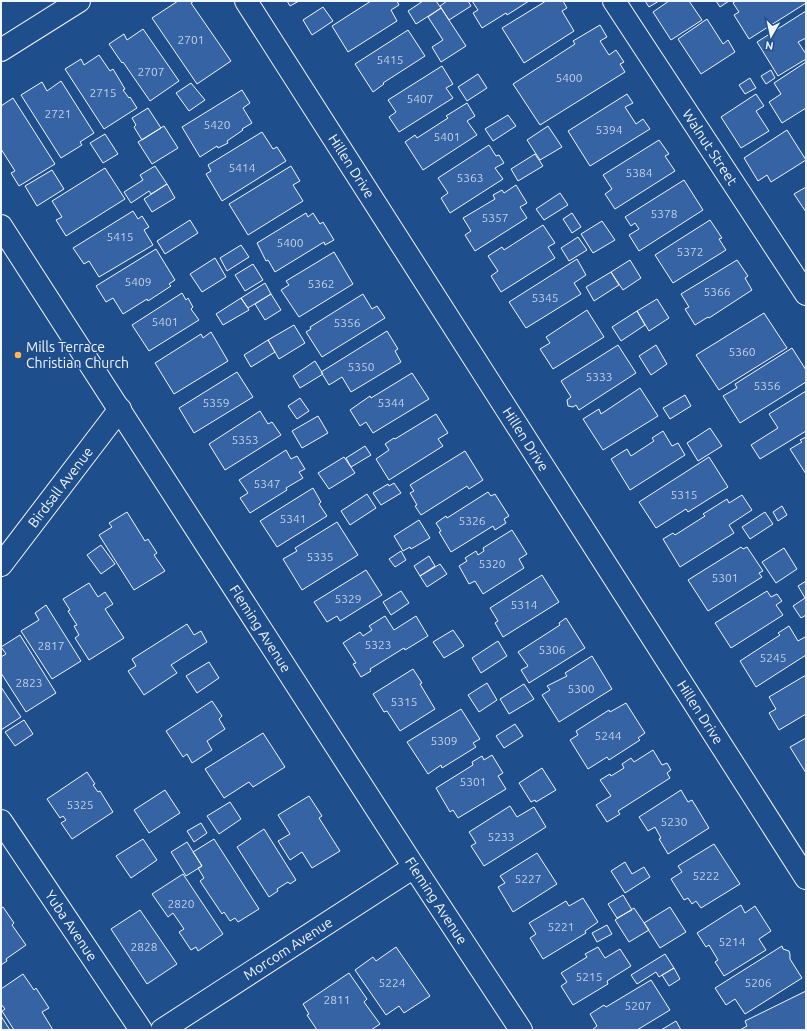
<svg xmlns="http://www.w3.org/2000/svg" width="807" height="1031" font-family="Ubuntu,sans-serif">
<rect width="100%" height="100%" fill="#1f4e8c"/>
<!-- building -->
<path fill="#3563a3" stroke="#f2f6ff" d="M178 1H194L191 3 231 61 197 84 152 18Z
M287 1H299L290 6Z
M371 1H397L399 5 391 10 397 21 348 52 332 26Z
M423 1H436L441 8 416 24 408 11Z
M447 1H468L471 6 449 20 440 6Z
M472 1H529L507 15 506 13 482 28 473 13 478 10Z
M546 1H563L567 8 562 11 574 31 524 63 502 28Z
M645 1H659L649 7Z
M669 1H689L702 20 671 40 653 12Z
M716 1H729L720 7Z
M736 1H806V3L749 39 734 15 739 12 733 3Z
M323 7 333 21 312 35 303 20Z
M441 8 466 46 441 62 432 47 443 40 428 17Z
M806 11V38L798 42 806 54V59L778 76 757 42Z
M707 19 723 44 728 40 735 52 701 74 678 39Z
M600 25 607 37 600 41 609 55 616 50 624 62 620 64 625 72 540 125 513 84 575 44 573 41Z
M143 29 179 81 150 101 123 62 122 63 109 44 124 34 127 40Z
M408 30 425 56 383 83 384 84 373 92 355 64Z
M99 55 110 71 113 69 125 89 123 90 129 98 130 97 137 108 104 129 65 69 81 59 84 65Z
M806 62V108L782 123 769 102 781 94 774 83Z
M442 66 453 84 446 88 453 98 399 132 389 117 396 112 388 100Z
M771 70 775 78 766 84 761 76Z
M478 74 487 88 467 101 458 87Z
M750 78 756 88 745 94 739 85Z
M61 81 94 133 80 142 82 145 61 158 21 95 42 82 47 91Z
M191 83 205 100 189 111 176 93Z
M242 90 250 103 243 108 252 123 242 129 243 130 227 141 228 143 218 148 217 146 200 157 182 127Z
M627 94 633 103 625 107 636 124 643 119 650 129 590 166 568 131Z
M756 94 764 106 756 111 769 131 741 148 721 117Z
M13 98 55 164 19 186 11 173 15 171 1 149V106Z
M467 103 475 116 467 121 477 135 423 170 405 142 415 135 417 138 448 118 446 116Z
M148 108 161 128 142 140 134 127 136 125 132 118Z
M508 115 516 126 493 141 485 129Z
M164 126 178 148 152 164 138 142Z
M548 126 562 147 540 160 527 140Z
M787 130 806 160 771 182 767 175 758 181 744 158Z
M262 132 273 149 277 147 286 161 222 201 206 174 211 171 208 165Z
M105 134 118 154 103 163 90 143Z
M659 140 669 154 665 156 675 171 615 209 605 194 612 189 603 175Z
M489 145 496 156 499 155 504 163 495 168 503 179 450 213 441 198 448 193 438 178Z
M535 154 543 166 518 181 511 169Z
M155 166 167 184 151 194 149 191 131 203 124 192 143 180 140 175Z
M291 166 300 181 293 185 303 201 248 235 229 204Z
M105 168 125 199 66 236 56 220 62 217 52 201Z
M52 170 64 189 37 206 25 186Z
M684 180 703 210 639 251 629 235 639 229 635 223 631 226 625 217Z
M167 184 175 198 152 212 144 199Z
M516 185 527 203 520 207 527 218 475 251 465 235 471 231 463 218 495 199 493 195 502 190 504 193Z
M806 187V212L794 194Z
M560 193 568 205 544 220 536 209Z
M133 211 138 219 142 216 149 227 144 230 153 245 99 277 89 261 84 264 73 248Z
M306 213 308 217 313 213 320 224 323 222 334 240 325 245 324 242 275 272 268 260 266 261 257 243Z
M572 213 581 227 572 233 563 219Z
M190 220 198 233 165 254 157 241Z
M710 220 722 238 719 239 726 250 673 283 655 255Z
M602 221 615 240 593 253 581 234Z
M543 225 555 243 548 247 555 258 501 292 491 276 498 271 488 256 502 247 504 250Z
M578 237 587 250 569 261 561 248Z
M241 245 249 257 227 271 220 258Z
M156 249 175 280 169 284 171 286 148 301 147 299 123 314 113 298 106 302 96 286Z
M334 252 353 284 299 317 281 290 289 285 286 281Z
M215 258 226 277 202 292 190 274Z
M577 259 586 275 574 283 581 294 526 328 509 302Z
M630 260 641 278 623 290 611 272Z
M737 260 748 276 745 278 752 290 709 318 708 317 695 325 685 309 689 307 681 294Z
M253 264 263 280 245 291 235 275Z
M611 272 619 285 594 301 586 287Z
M265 283 271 294 248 308 241 298Z
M182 293 186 300 188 298 193 307 191 309 199 320 149 351 132 325Z
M271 294 281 310 265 320 255 304Z
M363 294 372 309 377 306 385 318 322 357 306 332 311 329 310 327Z
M241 298 249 310 223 325 216 314Z
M657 299 669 318 649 331 637 311Z
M587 310 604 337 553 369 540 349 550 343 546 337Z
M637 311 645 325 621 341 612 327Z
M764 313 787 348 719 390 696 355Z
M294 325 305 343 279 359 268 340Z
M387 331 398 349 395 351 401 362 351 392 342 377 329 385 321 372Z
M211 332 228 361 174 394 155 363 201 334 203 338Z
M268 340 275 352 251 367 244 355Z
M618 345 636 373 579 410 576 405 573 407 568 406 567 400 571 397 561 381Z
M656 345 667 364 651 375 639 356Z
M792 348 806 370V382L740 423 723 396 737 388 735 384Z
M315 361 323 374 300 388 293 376Z
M237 372 253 397 194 433 179 408Z
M412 373 429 399 373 433 366 422 360 426 350 410 370 396 371 398Z
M640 388 658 416 603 450 583 419 599 409 601 414Z
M806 391V431L760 459 751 445 778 428 769 414Z
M685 395 691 406 670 419 663 408Z
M300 398 309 411 297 419 288 406Z
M260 411 268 424 272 422 281 435 225 470 209 444Z
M436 414 448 433 438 439 443 446 389 480 376 459 389 450 385 444 394 438 395 439Z
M318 416 328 433 302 448 292 431Z
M710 428 722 446 698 461 687 443Z
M663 431 672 446 678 443 685 455 630 490 611 459 627 449 631 456 654 441 652 438Z
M806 437V474L790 449 802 442 800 440Z
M365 446 371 455 351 467 346 458Z
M286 450 291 459 297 456 305 469 299 472 303 478 286 488 287 490 250 513 240 498 248 493 239 480Z
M465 451 483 480 469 489 467 486 421 515 415 506 417 505 410 493 414 491 410 485Z
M344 457 355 473 329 489 318 473Z
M709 457 728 487 688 512 686 509 656 528 639 502Z
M394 483 401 493 381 505 373 493 388 484 389 486Z
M313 488 321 502 319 504 327 516 277 547 260 521Z
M488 492 491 496 495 494 509 516 504 519 506 523 495 530 493 526 451 552 439 532 441 531 436 523 446 516 447 518Z
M367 494 376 508 350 525 341 511Z
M742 495 752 510 729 525 734 533 680 567 663 539 673 533 675 535 705 516 703 514 727 499 729 503Z
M782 506 787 515 778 521 773 512Z
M127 512 145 541 148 539 157 553 154 555 165 571 134 590 99 535 112 527 109 523Z
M765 512 773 524 750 539 742 527Z
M419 520 430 538 411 549 410 547 403 551 394 536Z
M337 522 358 555 302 590 283 559 297 551 295 548Z
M512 530 527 554 519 559 524 568 483 594 475 581 469 584 459 566 467 561 465 558 476 551 478 555 484 551 483 548Z
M101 545 115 564 101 574 87 555Z
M741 547 743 549 747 547 763 571 759 573 762 577 708 611 688 580Z
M784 548 797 569 776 583 762 562Z
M401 551 406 560 395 567 389 559Z
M429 556 435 566 420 576 414 566Z
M440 564 447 574 427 587 420 576Z
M366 570 382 595 340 621 337 616 327 622 314 602Z
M542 575 559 602 503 637 495 623 498 621 490 608Z
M806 581V615L801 618 793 606 805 598 798 586Z
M89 583 98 597 105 592 113 604 105 609 124 638 89 660 75 638 79 635 74 626 77 625 68 611 70 610 63 599Z
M401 591 409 603 391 615 383 602Z
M767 591 771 597 777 594 782 601 776 605 783 615 731 648 715 623Z
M46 605 81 661 52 679 21 631 39 620 35 613Z
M385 616 394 630 416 616 428 636 405 650 404 648 370 669 371 671 361 677 353 664 356 663 343 643 360 632 363 636 372 630 369 626Z
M566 618 585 648 529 683 521 670 528 666 518 652 560 625 559 623Z
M187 624 194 635 201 631 207 642 171 665 177 673 144 695 128 671 136 666 132 659Z
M789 626 798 641 805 637 806 638V655L756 687 740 661 780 635 778 633Z
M453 630 464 646 444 658 433 642Z
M20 635 56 693 26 712 1 673V657L6 654 1 647Z
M498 641 507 656 481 673 472 658Z
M592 656 612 689 559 722 542 695 550 690 547 686 567 676 565 673Z
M209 662 219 678 197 693 186 676Z
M413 669 422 683 420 684 435 709 400 731 387 711 384 712 373 694Z
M806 675V714L779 730 769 713 776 709 769 697Z
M487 683 497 700 479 712 468 695Z
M524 684 534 699 509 714 500 699Z
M1 687 21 717 1 730Z
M212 701 222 716 219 719 225 729 207 741 212 750 192 763 187 754 183 757 166 731Z
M626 703 645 733 638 738 640 740 609 760 607 757 588 769 570 740 578 735 576 731 609 710 610 712Z
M461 709 480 739 473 743 476 747 442 768 441 765 428 774 407 742Z
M24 720 33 734 15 746 5 732Z
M515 724 523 736 504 748 496 736Z
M263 733 285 767 253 787 249 782 224 798 205 769Z
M806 738V773L790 747Z
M653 750 662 765 667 763 671 770 667 773 670 778 618 811 620 814 607 822 596 805 611 796 600 780 610 774 611 776 624 768 622 764 631 758 634 762Z
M492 755 503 773 498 776 506 789 458 818 453 810 450 812 436 788 473 765 472 762 482 756 484 760Z
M542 768 556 790 536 802 535 800 531 802 519 783Z
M87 772 95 784 93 785 98 792 100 791 113 812 72 839 61 823 66 820 63 816 60 818 47 799Z
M165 790 180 813 149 833 134 810Z
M681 790 688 802 692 800 709 828 668 854 659 839 661 838 655 827 648 831 639 817Z
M309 796 322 816 319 818 340 851 312 868 302 852 290 860 278 841 290 834 278 815Z
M230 802 241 819 219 834 207 816Z
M510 806 517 817 534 807 546 827 484 866 471 846 476 843 469 832Z
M201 823 207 833 194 842 187 831Z
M264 829 296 880 290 884 288 882 277 889 278 891 269 897 237 847Z
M143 839 157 860 131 878 116 856Z
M214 839 259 909 238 922 235 918 230 921 224 912 222 914 200 881 204 878 198 868 202 866 193 852Z
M187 842 202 866 186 876 171 852Z
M714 844 740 884 701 908 696 901 692 904 688 898 684 900 671 879 682 872 678 866Z
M537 853 557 884 513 912 498 887 505 883 500 876Z
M625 862 632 874 644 867 650 877 625 893 611 871Z
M183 874 223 934 198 951 196 947 191 950 179 932 184 929 173 913 168 917 152 894Z
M623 895 632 910 617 918 608 904Z
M583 898 598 922 585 931 586 933 543 959 530 938 536 934 529 923 566 901 569 906Z
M741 905 745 913 755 906 771 931 759 939 766 950 724 976 715 962 718 960 709 945 706 947 697 933Z
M3 907 14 923 12 925 26 945 6 959 7 961 1 965V908Z
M670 907 686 932 660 948 644 923Z
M634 908 649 930 629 942 615 920Z
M140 910 177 964 147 984 111 929Z
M607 925 612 934 597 942 592 933Z
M782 946 783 949 789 951 790 955V959L802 978 745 1014 735 999 726 1005 715 988Z
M396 947 430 996 404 1013 399 1006 386 1015 355 970 373 957 376 961Z
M598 947 605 958 620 949 631 966 607 981 608 984 573 1005 561 986 567 982 561 973 587 957 585 954Z
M665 954 674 968 659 977 656 972 637 984 631 975Z
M674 968 680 979 669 986 662 975Z
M349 973 367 999 364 1002 380 1024 371 1030H317L307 1015 309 1014 303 1004Z
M23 974 34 990 36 988 49 1008 42 1012 53 1030H14L2 1011 5 1009 1 1004V989Z
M651 980 670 1010 637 1030H592L597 1026 590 1014 604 1005 606 1007Z
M806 991V1030H740L747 1026 745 1021Z
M1 1016 10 1030H1Z
M676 1021 681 1030H661Z"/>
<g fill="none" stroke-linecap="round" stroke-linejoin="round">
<!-- minor casing -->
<g stroke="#f2f6ff" stroke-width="24">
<g id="minor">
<path id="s1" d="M246 1 806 878"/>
<path id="s2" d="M614 1 806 294"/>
<path d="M1 50 79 1"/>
<path id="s3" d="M1 226 414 867 521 1030"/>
<path id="s4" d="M1 565 120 409"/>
<path id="s5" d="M1 821 141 1030"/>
<path id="s6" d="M162 1030 414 867"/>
</g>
</g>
<!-- minor -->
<use href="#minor" stroke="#1f4e8c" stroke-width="22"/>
</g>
<!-- markers -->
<circle fill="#ffb74d" stroke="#1f4e8c" stroke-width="1.5" cx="18" cy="355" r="4"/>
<g text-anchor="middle" stroke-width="3" stroke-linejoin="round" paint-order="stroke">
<!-- number labels -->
<g font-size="12" fill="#c3d1e8">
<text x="191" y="44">2701</text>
<text x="390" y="64">5415</text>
<text x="151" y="76">2707</text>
<text x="569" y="82">5400</text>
<text x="103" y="97">2715</text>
<text x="420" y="103">5407</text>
<text x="58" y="118">2721</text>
<text x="217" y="129">5420</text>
<text x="609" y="134">5394</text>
<text x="447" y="141">5401</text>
<text x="242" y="172">5414</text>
<text x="639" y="177">5384</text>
<text x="470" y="182">5363</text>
<text x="664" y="218">5378</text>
<text x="495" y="222">5357</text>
<text x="120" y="241">5415</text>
<text x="290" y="247">5400</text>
<text x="690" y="256">5372</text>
<text x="138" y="286">5409</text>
<text x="321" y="288">5362</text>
<text x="717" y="296">5366</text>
<text x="545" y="302">5345</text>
<text x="165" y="326">5401</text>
<text x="347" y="327">5356</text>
<text x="742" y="356">5360</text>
<text x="361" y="371">5350</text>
<text x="599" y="381">5333</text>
<text x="767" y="390">5356</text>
<text x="216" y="407">5359</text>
<text x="391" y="407">5344</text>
<text x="245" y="444">5353</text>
<text x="267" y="488">5347</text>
<text x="684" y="499">5315</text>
<text x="293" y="523">5341</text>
<text x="472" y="525">5326</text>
<text x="320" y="561">5335</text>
<text x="492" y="568">5320</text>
<text x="725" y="582">5301</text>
<text x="348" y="603">5329</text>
<text x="524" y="609">5314</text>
<text x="378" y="649">5323</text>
<text x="51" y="650">2817</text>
<text x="552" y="654">5306</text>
<text x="773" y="662">5245</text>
<text x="29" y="687">2823</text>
<text x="581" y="693">5300</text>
<text x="404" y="706">5315</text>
<text x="608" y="740">5244</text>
<text x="444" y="745">5309</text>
<text x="473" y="786">5301</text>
<text x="80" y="809">5325</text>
<text x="674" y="826">5230</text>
<text x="501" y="841">5233</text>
<text x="706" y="880">5222</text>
<text x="528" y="883">5227</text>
<text x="181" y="908">2820</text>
<text x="561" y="931">5221</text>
<text x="732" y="946">5214</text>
<text x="144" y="951">2828</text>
<text x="589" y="981">5215</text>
<text x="392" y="987">5224</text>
<text x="758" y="987">5206</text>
<text x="337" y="1004">2811</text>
<text x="638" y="1010">5207</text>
</g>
<!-- street labels -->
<g font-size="14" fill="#f2f6ff" stroke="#1f4e8c">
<text dy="5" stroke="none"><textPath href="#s2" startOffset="175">Walnut Street</textPath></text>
<text dy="5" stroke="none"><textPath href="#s1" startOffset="196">Hillen Drive</textPath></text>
<text dy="5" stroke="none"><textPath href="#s1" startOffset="520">Hillen Drive</textPath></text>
<text dy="5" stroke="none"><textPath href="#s4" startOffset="98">Birdsall Avenue</textPath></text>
<text dy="5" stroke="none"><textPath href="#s3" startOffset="479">Fleming Avenue</textPath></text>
<text dy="5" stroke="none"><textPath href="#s1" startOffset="844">Hillen Drive</textPath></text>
<text dy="5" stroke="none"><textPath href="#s3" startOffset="803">Fleming Avenue</textPath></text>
<text dy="5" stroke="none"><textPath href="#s5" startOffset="126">Yuba Avenue</textPath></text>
<text dy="5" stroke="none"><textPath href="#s6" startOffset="150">Morcom Avenue</textPath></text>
</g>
<!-- poi labels -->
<g font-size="14" fill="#f2f6ff" stroke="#1f4e8c" text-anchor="start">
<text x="26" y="352">Mills Terrace<tspan x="26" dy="16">Christian Church</tspan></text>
</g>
</g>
<!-- border -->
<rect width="807" height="1031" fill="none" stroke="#f2f6ff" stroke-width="4"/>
<!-- north arrow -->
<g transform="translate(771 36) rotate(189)" stroke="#1f4e8c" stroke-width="3" paint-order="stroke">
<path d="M0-3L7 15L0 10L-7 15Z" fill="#f2f6ff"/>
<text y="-6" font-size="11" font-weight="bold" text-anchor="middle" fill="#f2f6ff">N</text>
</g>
</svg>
